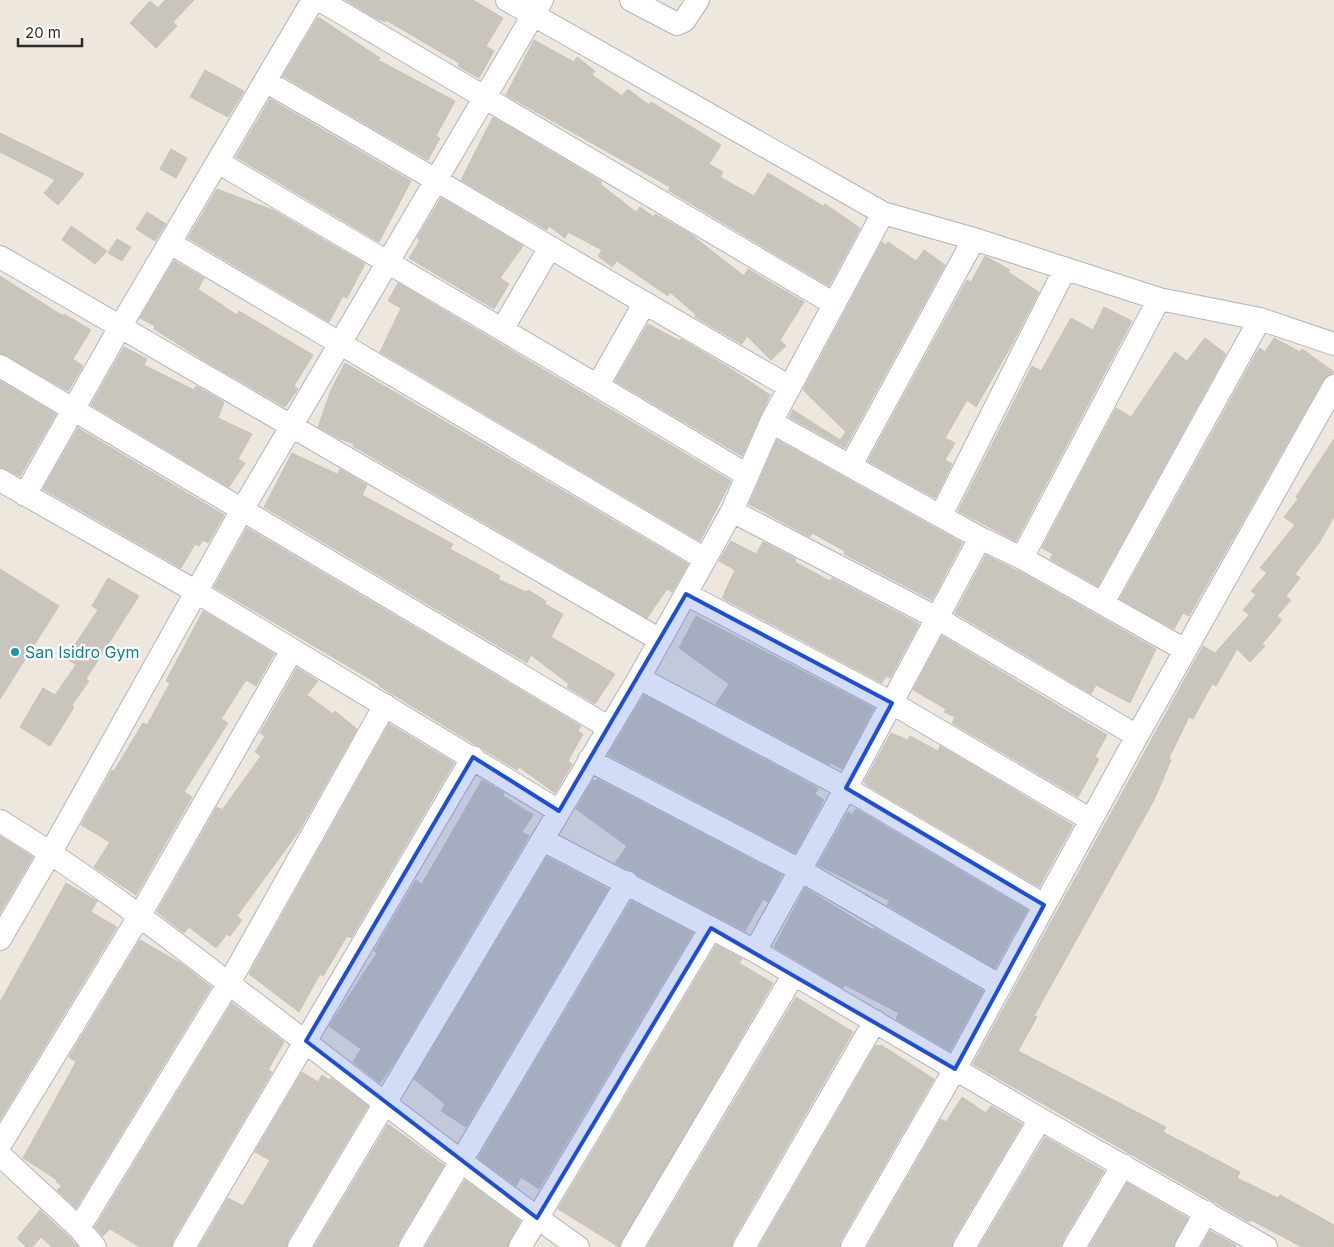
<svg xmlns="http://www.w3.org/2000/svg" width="1334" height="1247" font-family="Inter,sans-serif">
<rect width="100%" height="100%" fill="#ede7dd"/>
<!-- building -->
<path fill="#c9c5bc" stroke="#c9c3b7" d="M165 0H194L173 22 177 26 156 48 130 23 150 1 158 8Z
M346 0H473L503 18 486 46 494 51 479 78 458 66 459 63 386 20 385 22 374 17Z
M318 17 380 58 378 60 455 101 436 136 440 138 428 160 283 76Z
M534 40 574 62 577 57 595 71 592 75 622 96 628 89 649 105 651 102 721 145 709 164 723 172 720 177 754 196 768 173 823 206 825 204 860 228 829 286 668 190 670 187 506 95Z
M205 70 244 91 228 117 190 97Z
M270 99 411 181 379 242 236 157Z
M493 117 602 182 600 184 636 212 640 207 654 217 655 214 689 233 744 276 748 269 804 302 780 340 786 346 771 360 747 336 742 344 695 317 696 315 670 292 668 296 617 261 612 267 598 256 602 250 568 232 565 238 549 226 547 230 461 180Z
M0 133 84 174 58 205 44 193 55 180 0 152Z
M171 149 187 158 176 178 160 169Z
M217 189 273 210 365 264 347 298 343 296 329 322 188 238Z
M441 198 523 246 500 278 509 284 494 309 409 258 420 240 417 238Z
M147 212 166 224 155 241 136 229Z
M71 226 107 251 95 264 62 240Z
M117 239 131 247 122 261 108 253Z
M882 242 886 245 888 242 916 261 924 250 945 265 845 448 789 417 793 410 840 440 846 432 803 390Z
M985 256 1010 270 1008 272 1039 292 1011 346 976 407 967 400 945 438 955 443 945 460 952 464 935 498 868 461 967 280 971 282Z
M174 261 204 278 198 289 237 315 239 311 313 355 294 386 298 389 285 407 208 363 154 329 155 326 140 318Z
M0 276 63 316 64 314 91 330 73 359 83 366 68 391 0 353Z
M398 283 731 481 700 541 380 352 401 308 388 301Z
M1104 307 1132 321 1016 541 958 511 1032 366 1041 371 1071 318 1093 330Z
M648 324 680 341 681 339 728 367 770 395 742 456 615 381Z
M1205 338 1226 354 1098 586 1050 559 1053 554 1042 548 1116 408 1131 417 1175 352 1187 361Z
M1274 338 1300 352 1302 349 1334 372 1323 380 1189 616 1183 613 1174 629 1120 599 1257 352 1260 348 1265 352Z
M124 347 147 359 144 365 194 390 196 386 224 402 218 418 252 434 238 459 245 463 229 487 91 405Z
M345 363 688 564 672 592 667 589 647 618 353 446 354 444 340 439 318 427 331 390Z
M0 381 56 414 20 476 0 467Z
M78 428 224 515 208 543 203 540 199 546 195 544 181 568 43 489Z
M1334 439V517L1319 543 1295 574 1300 578 1286 596 1291 600 1277 616 1282 620 1262 644 1265 646 1250 662 1237 649 1216 686 1212 684 1193 719 1189 717 1169 758 1171 760 1155 798 1034 1016 1037 1017 1018 1051 1166 1127 1163 1132 1240 1172 1237 1178 1278 1198 1280 1195 1334 1225V1247H1302L1251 1220 1249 1222 973 1064 1203 646 1215 653 1249 615 1243 610 1256 595 1251 591 1267 573 1260 568 1295 525 1284 517 1298 499 1296 497Z
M777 440 962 543 932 600 844 554 845 551 812 533 810 537 749 504Z
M292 453 337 474 340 469 367 485 362 495 453 544 450 549 500 576 498 579 526 592 528 590 546 601 545 604 563 614 551 637 615 674 595 704 567 687 569 684 531 655 527 663 264 507Z
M247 528 581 726 578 731 583 734 568 761 572 764 555 793 519 767 517 770 379 686 380 685 214 587Z
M731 541 756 554 763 542 796 559 795 562 830 581 832 578 919 624 890 678 886 676 882 683 722 598 735 570 719 561Z
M986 555 1024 574 1156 649 1130 703 1096 685 1091 694 955 613Z
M0 569 59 606 0 699Z
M108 578 139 596 86 679 89 681 72 705 74 707 50 746 20 727 43 688 55 695 76 665 66 658 98 610 92 606Z
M203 611 274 654 256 686 246 680 221 719 228 723 184 792 192 797 136 895 94 867 110 842 81 825 112 770 114 771 143 723 147 725 170 683 166 681Z
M696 616 874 708 842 769 831 763 830 765 716 704 729 684 679 648Z
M942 636 1107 735 1095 757 1099 759 1078 797 952 723 955 717 944 712 946 709 913 690Z
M297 668 318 681 307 695 333 714 335 711 357 729 299 831 237 916 242 920 230 936 227 934 216 948 189 927 184 933 157 912 217 807 222 810 261 756 255 752 265 736 260 733Z
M644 695 818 788 815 794 824 800 795 853 608 755Z
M389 724 454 763 351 938 347 936 323 976 320 974 299 1012 249 974Z
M891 733 908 740 910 736 938 751 940 746 1073 825 1039 887 868 786 864 782Z
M597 779 782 875 768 902 763 899 745 931 615 863 627 846 576 809 593 780 596 781Z
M482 780 504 793 503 796 533 815 522 832 529 836 394 1063 380 1083 353 1062 361 1049 329 1026 377 953 374 951 416 880 422 884Z
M856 809 1027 910 995 968 887 905 890 901 818 865 848 812 852 815Z
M0 836 33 857 0 913Z
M547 857 608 889 466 1127 441 1111 445 1104 414 1079Z
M66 883 97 901 91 912 117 927 0 1120V1002Z
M805 888 873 930 874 928 983 991 950 1051 896 1019 899 1013 845 985 843 988 774 947Z
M631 901 693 933 539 1189 521 1177 516 1186 478 1158Z
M140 940 182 964 211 987 76 1208 57 1190 62 1186 56 1182 57 1180 23 1158 76 1062 69 1057Z
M716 945 742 959 739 963 773 983 619 1247 558 1209Z
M796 997 853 1032 733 1240 731 1247H647Z
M232 1003 284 1042 268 1070 272 1072 173 1240 171 1247H140L110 1229 103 1236 95 1227Z
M876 1045 879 1046 881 1045 934 1079 841 1240 839 1247H759Z
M302 1072 318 1082 322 1075 329 1080 331 1078 368 1106 288 1240 286 1247H199L228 1198 243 1206 270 1160 255 1152Z
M962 1097 986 1113 991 1106 1022 1124 953 1240 951 1247H867L941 1119 946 1122Z
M388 1124 444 1165 399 1240 397 1247H314Z
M1045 1137 1104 1171 1063 1240 1061 1247H979Z
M465 1180 520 1221 507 1247H425Z
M1127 1183 1188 1218 1173 1247H1089Z
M40 1210 69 1237 78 1247H52L41 1237 32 1247H26L17 1238Z
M1210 1231 1236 1245 1235 1247H1201Z"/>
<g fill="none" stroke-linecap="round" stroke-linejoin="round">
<!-- minor casing -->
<g stroke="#b1b3bf" stroke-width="24">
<path id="minor" d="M320 0 834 304
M507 0 883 213 974 239 1159 299 1260 319 1334 344
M631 0 677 24 684 21 698 0
M265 81C441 181 614 287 790 387
M218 162C394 267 572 369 747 475
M170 243 705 559
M0 257 660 640
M503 328 550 247
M0 366 608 727
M598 385 644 304
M771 422 980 538 1022 558 1185 650
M851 465 974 239
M0 480 195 591 559 811
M25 495 120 327 313 0
M732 511 937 618 1137 736
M941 515 1065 269
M1022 558 1159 299
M686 594 892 703 1091 820
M1103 603 1260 319
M639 678 846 788 1044 905
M589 760 800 870 999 985
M0 821C80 870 154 926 228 983 345 1071 459 1163 578 1247
M543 840 755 951 1040 1119 1266 1247
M0 939 51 852 242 510 542 0
M755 951 846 788 980 538
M0 1145 140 915 292 650
M0 1155 79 1228 95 1247
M79 1228 229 983 385 705
M184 1247 473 757
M299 1247 639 678 732 511 771 422 883 213
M410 1247 627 882
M520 1247 711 928
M632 1247 794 974
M744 1247 875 1021
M852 1247 955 1069 1137 736 1334 386
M964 1247 1040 1119
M1074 1247 1123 1165
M1186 1247 1206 1212"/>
</g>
<!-- minor -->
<use href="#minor" stroke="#fff" stroke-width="22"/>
</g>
<!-- marked area -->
<path fill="#1d4ed8" fill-opacity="0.2" stroke="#1d4ed8" stroke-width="4" stroke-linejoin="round" d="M686 594 892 703 846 788 1044 905 955 1069 711 928 537 1218 306 1041 473 757 559 811Z"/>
<!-- markers -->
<circle fill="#0f9aa8" stroke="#fff" stroke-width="2" cx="15" cy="652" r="5"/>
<g text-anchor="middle" stroke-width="4.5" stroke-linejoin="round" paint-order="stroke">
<!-- culture labels -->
<g font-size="16" fill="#0d838f" stroke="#fff" text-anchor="start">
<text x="25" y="658">San Isidro Gym</text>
</g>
</g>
<!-- scale -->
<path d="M18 38v8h64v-8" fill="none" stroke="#2b2b2b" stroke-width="2.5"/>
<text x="25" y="38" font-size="15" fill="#2b2b2b" stroke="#ffffff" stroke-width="4" paint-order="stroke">20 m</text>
</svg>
